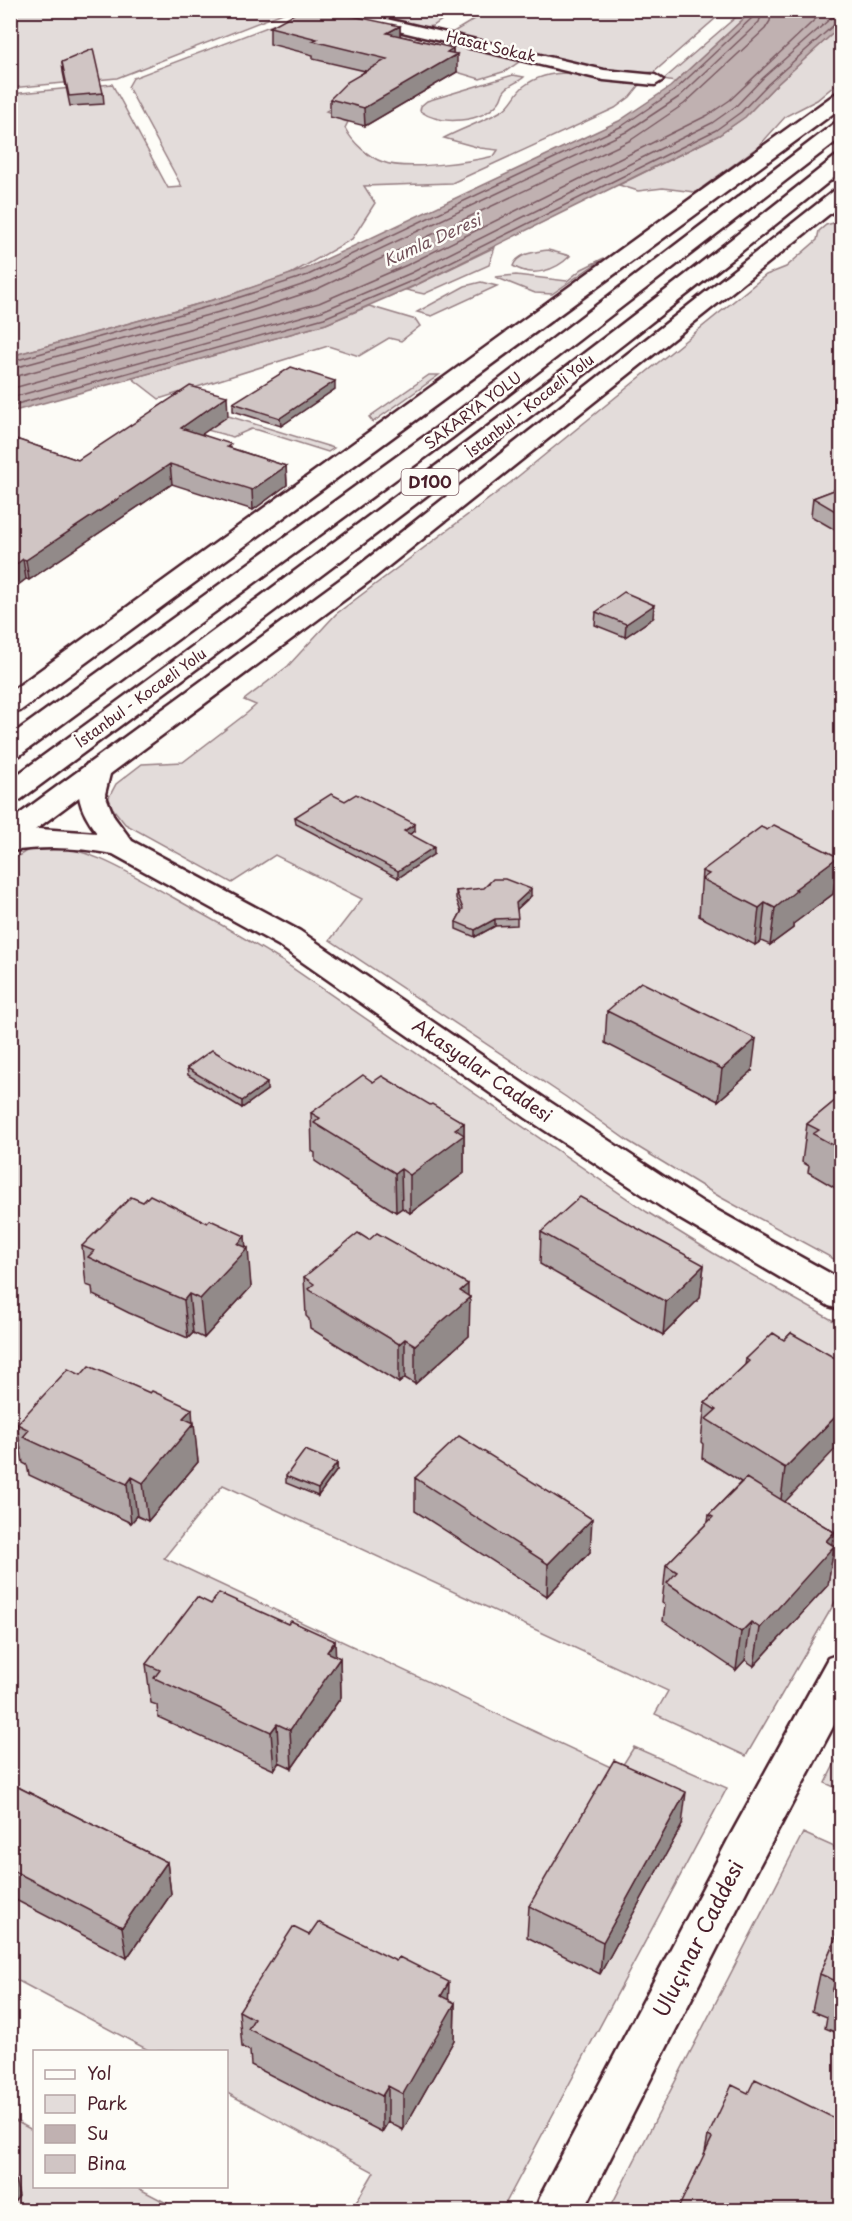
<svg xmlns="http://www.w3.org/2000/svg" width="852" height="2221" font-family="'Playpen Sans',sans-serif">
<rect width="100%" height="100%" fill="#fdfcf7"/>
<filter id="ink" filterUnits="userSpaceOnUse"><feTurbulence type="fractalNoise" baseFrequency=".0167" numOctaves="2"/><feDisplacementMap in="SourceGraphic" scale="12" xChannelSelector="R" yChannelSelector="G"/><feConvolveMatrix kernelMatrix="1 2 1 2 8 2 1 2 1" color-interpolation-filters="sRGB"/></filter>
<g filter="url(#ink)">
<!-- green -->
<path fill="#e3dcda" stroke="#967e82" stroke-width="1.5" d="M10 11H288L117 78 11 88Z
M347 11H420L446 17 433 26 424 27Z
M488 11H724L654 72 635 74 577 64 450 34Z
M743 11H752L675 82 663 80Z
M307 12H315L523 59 506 71 480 79 447 69H402L326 111 334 114 331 117 348 122 345 128C352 142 368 157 383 162 405 171 470 162 494 156L498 150 480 148 444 138C463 128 485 121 503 110 513 103 515 93 524 86 553 63 600 76 632 82L639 86 630 97 615 108 452 183 364 186 375 203 352 239 289 275 227 296 11 356V94L112 84 168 188 182 187 128 87 133 78Z
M841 26V80L817 100 786 116 759 146 703 187 708 189 702 193 663 188 638 191 619 185 719 135 745 117 773 88Z
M513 75 524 77C519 82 510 84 505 90 502 93 502 99 499 102 482 123 441 126 420 111L421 106 427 101Z
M841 221V1263L720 1197 628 1141 566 1097 330 940 362 899 275 855 232 883 125 824 107 801 116 784 142 764 183 762 247 713 256 705 244 700 288 666 336 614 510 483 766 275 786 267 817 240 819 231 826 225Z
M495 247 489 265 424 294 406 290Z
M548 250 570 256C555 271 532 278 513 266 518 253 535 252 548 250Z
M604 258 552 294 535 293 495 277 516 275 567 281 582 269Z
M481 282 497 286 432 316 417 312 465 286Z
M369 306 416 320 420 326 401 341 389 338 359 356 328 346 159 399 132 378 326 324Z
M429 375H439L373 422 369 417Z
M225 415 334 448 328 452 258 430 251 429 233 437 207 430Z
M42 845C91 847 132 875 174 898 210 918 246 939 282 961L647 1212 713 1253 841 1325 842 1590 746 1756 655 1714 668 1691 223 1485 164 1558 619 1771 634 1747 727 1788 502 2210H363L354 2206 374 2172 227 2093 226 2052 150 2051 11 1977 10 861 28 850Z
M841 1751V1790L825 1783Z
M803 1833 841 1850V2210H609Z
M10 2118 34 2131V2186L136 2187 180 2210H11Z"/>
<!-- water -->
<path fill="#c0b1b1" stroke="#91777b" stroke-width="1.5" d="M752 11H841V26L773 88 745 117 719 135 416 285 326 324 11 412V356L227 296 305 269 619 121 670 87Z"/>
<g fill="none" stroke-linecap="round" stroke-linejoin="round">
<!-- shore -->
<path stroke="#795961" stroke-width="1.5" d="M10 362 228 301 308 275 622 126 674 91 753 17 755 10
M10 369 230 309 311 282 626 132 679 97 759 22 763 10
M10 378 233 317 315 290 631 140 684 104 765 29 770 21 772 10
M10 389 319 303 407 265 708 115 730 100 825 10
M10 398 322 311 411 273 712 123 736 106 763 78 831 18 842 15
M10 406 324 318 414 280 716 130 741 112 768 84 835 24 842 22"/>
<!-- street casing -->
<g stroke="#4a1f2b" stroke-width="5">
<path id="street" d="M320 10H348L604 70 655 75 663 80 655 85 604 80 327 14Z"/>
</g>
<!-- primary casing -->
<g stroke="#4a1f2b" stroke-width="5">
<path id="primary" d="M97 762 107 764 111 770 105 794 114 817 132 841 300 931 550 1102 704 1203 842 1280V1310L829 1306 680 1219 526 1118 278 945 113 854C78 847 45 846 10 851V833L39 829 97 833C81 812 70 788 87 764Z
M842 1653V1710L759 1866 584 2210H535L542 2193 729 1838 828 1658Z"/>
</g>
<!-- highway casing -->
<g stroke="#4a1f2b" stroke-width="5">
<path id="highway" d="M842 92V107L20 711 10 713V692L835 94Z
M842 121V137L452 438 20 755 10 757V736L436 428 835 123Z
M842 155V171C573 388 297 595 20 800L10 802V780C289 577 566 372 835 157Z
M842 188V204L375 577 20 841 10 844V821L357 567 835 190Z"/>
</g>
<!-- street -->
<use href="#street" fill="#fdfcf7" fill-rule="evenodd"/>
<!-- primary -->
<use href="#primary" fill="#fdfcf7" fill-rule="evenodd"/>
<!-- highway -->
<use href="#highway" fill="#fdfcf7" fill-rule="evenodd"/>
</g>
<!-- wall -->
<path fill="#b3a9a9" stroke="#4a1f2b" stroke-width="1.5" d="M400 26V36L453 48V53L457 72 365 126 330 117V99L365 71 313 59V55L270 44V27Z
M62 62 103 93 104 104 70 106 63 72Z
M335 389 281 426 233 411V403Z
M228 416 201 434 231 448 286 466 287 485 253 510 172 484 29 580 26 579 10 591V437L78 460Z
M842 487V534L811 516 813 498Z
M596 612 653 618 625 637 595 625Z
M345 801 415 831 410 835 434 854 398 878 296 824 295 817Z
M767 830 838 857 833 894 793 924V928L770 945 761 941 755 945 699 916 702 871Z
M456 891 531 896 517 909V925L495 926 475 937 456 929V922L461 912 456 898Z
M607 1011 752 1071 718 1101 605 1043Z
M187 1068 267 1090 242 1108 188 1075Z
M373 1082 430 1105 464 1123V1173L410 1213 402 1208 396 1212 345 1181 315 1161V1153L312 1151 311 1113Z
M842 1095V1192L808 1172 809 1166 802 1162 807 1124Z
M541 1232 704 1265 700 1298 663 1335 540 1264Z
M82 1246 246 1247 251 1287 204 1338 193 1333 188 1338 129 1313 93 1295 92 1287 86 1285Z
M304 1277 468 1296 469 1336 415 1384 405 1378 399 1383 310 1328 309 1319 306 1316Z
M791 1333 784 1502 834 1532 832 1545 834 1546 828 1585 754 1666 745 1660 736 1670 663 1621 665 1605 662 1603 666 1565 708 1522 709 1515 741 1482 702 1458 703 1444 701 1442 705 1403 745 1365 746 1359 784 1340Z
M193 1422 198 1462 148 1521 137 1516 131 1523 29 1475 27 1465 23 1463 17 1424Z
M337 1463V1470L318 1496 286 1483V1476Z
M415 1478 590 1552 547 1596 415 1511Z
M211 1604 288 1624 335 1641V1656L340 1658 341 1697 292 1768 279 1762 274 1770 158 1717 157 1705 151 1703 146 1664Z
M10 1783 167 1862 171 1894 127 1958 10 1897Z
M682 1825 600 1974 527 1937 529 1906Z
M842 1923V2035L825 2028 827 2017 812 2011 820 1974Z
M449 2000 455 2003 454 2040 403 2130 388 2122 382 2132 251 2065 250 2051 242 2047 239 2011Z
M748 2093 705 2152 708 2136Z"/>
<!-- shaded-wall -->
<path fill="#928a89" stroke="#4a1f2b" stroke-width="1.5" d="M400 26V43L387 33Z
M453 48V57L457 54V72L365 126 364 108Z
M335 381V389L281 426 280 418Z
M227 396 228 416 182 448 181 428Z
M170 464 172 484 29 580 26 560Z
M286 466 287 485 253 510 252 490Z
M23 559 26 579 10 591V569Z
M654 605 653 618 625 637 626 624Z
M415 824V831L404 838V831Z
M434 847V854L398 878V871Z
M838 857 833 894 793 924V928L770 945 775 908 795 889Z
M531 889V896L516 910V903Z
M765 903 761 941 755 945 759 908Z
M495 919V926L475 937V930Z
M756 1039 752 1071 718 1101 722 1069Z
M267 1083V1090L242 1108V1101Z
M464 1123V1173L410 1213V1175L455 1129Z
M401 1169 402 1208 396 1212 395 1173Z
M245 1236 246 1250 248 1248 251 1287 204 1338 200 1299 238 1244Z
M704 1265 700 1298 663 1335 666 1302Z
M468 1284V1298L470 1297 469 1336 415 1384V1345L460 1291Z
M189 1294 193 1333 188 1338 184 1300Z
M405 1339V1378L399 1383V1344Z
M192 1409 193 1425 194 1423 198 1462 148 1521 143 1483 183 1418Z
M842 1410V1442L780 1507 785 1468Z
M337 1463V1470L318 1496V1489Z
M132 1477 137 1516 131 1523 127 1484Z
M592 1519 590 1552 547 1596 548 1564Z
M834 1532 831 1550 834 1546 828 1585 754 1666 760 1628 826 1541Z
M751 1622 745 1660 736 1670 741 1632Z
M335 1641 336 1664 340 1658 341 1697 292 1768 290 1730 327 1652Z
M12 1652 17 1677 10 1685V1654Z
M277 1724 279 1762 274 1770 271 1732Z
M686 1792 682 1825 600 1974 603 1942Z
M167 1862 171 1894 127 1958 122 1927Z
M449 1982 448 2014 455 2003 454 2040 403 2130V2094L441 1996Z
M388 2086V2122L382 2132V2096Z
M12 2166 19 2196 10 2208V2168Z"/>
<!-- building -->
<path fill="#d0c5c4" stroke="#4a1f2b" stroke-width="1.5" d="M301 10H324L400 26 387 33 453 48 447 52 457 54 364 108 330 99 347 82 387 59 313 41 317 39 270 27Z
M93 49 103 93 69 96 62 62Z
M291 367 335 381 280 418 233 403Z
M190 386 227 396 181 428 231 444 227 447 286 466 252 490 170 464 26 560 23 559 10 569V437L78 460Z
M842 487V515L813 498Z
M624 592 654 605 626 624 596 612Z
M331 794 345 801 356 794 415 824 404 831 434 847 398 871 295 817Z
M774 825 838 857 795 889 797 890 775 908 765 903 759 908 702 879 709 874 702 871 761 827 767 830Z
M493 879H505L531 889 516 903 518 918 495 919 475 930 456 922 463 909 456 891 484 888Z
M641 982 756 1039 722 1069 607 1011Z
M212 1050 267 1083 242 1101 187 1068Z
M363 1075 373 1082 382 1076 430 1105 432 1104 464 1123 455 1129 464 1135 410 1175 401 1169 395 1173 314 1123 320 1118 311 1113Z
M842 1095V1150L813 1134 819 1130 807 1124Z
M150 1195 207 1223 210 1220 245 1236 238 1244 248 1248 200 1299 189 1294 184 1300 124 1274 88 1257 94 1251 82 1246 131 1197 143 1202Z
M580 1197 704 1265 666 1302 541 1232Z
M358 1233 369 1240 377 1233 468 1284 460 1291 470 1297 415 1345 405 1339 399 1344 308 1289 314 1284 304 1277Z
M773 1333 784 1340 791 1333 842 1362V1410L785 1468 706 1419 716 1410 705 1403 749 1361 746 1359Z
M89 1366 150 1393 152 1391 192 1409 183 1418 194 1423 143 1483 132 1477 127 1484 62 1455 23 1437 29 1430 17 1424 68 1369 81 1375Z
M459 1436 592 1519 548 1564 415 1478Z
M305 1450 337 1463 318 1489 286 1476Z
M746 1478 834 1532 826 1541 834 1546 760 1628 751 1622 741 1632 667 1583 677 1572 666 1565 713 1517 709 1515Z
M219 1593 288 1624 291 1621 335 1641 327 1652 340 1658 290 1730 277 1724 271 1732 154 1678 160 1670 146 1664 197 1597 211 1604Z
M614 1760 686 1792 603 1942 529 1906Z
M10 1783 167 1862 122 1927 10 1869Z
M318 1922 396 1961 399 1957 449 1982 441 1996 455 2003 403 2094 388 2086 382 2096 248 2029 254 2019 239 2011 293 1927 309 1935Z
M842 1923V1995L832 1991 836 1981 820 1974Z
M755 2079 842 2122V2204L839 2211H677L712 2138 708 2136 732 2085 748 2093Z"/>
</g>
<g text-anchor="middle" stroke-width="5" stroke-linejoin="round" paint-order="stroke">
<!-- far-street labels -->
<g font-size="15" fill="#4a1f2b" stroke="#fdfcf7">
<text transform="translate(491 47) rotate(13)" y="5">Hasat Sokak</text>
<text transform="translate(530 406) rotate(-38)" y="5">İstanbul - Kocaeli Yolu</text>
<text transform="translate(473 411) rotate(-37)" y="5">SAKARYA YOLU</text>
<text transform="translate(141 698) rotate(-36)" y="5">İstanbul - Kocaeli Yolu</text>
</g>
<!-- far-water labels -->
<g font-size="16" font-style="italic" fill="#73525a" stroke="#fdfcf7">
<text transform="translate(432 240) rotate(-24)" y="6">Kumla Deresi</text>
</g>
<!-- shield labels -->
<rect fill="#fdfcf7" stroke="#806168" stroke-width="1.5" x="401.5" y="469" width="57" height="26" rx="4.5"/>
<g font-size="16" font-weight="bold" fill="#4a1f2b">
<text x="430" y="488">D100</text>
</g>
<!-- street labels -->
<g font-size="18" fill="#4a1f2b" stroke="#fdfcf7">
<text transform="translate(482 1071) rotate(35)" y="6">Akasyalar Caddesi</text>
</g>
<!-- near-street labels -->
<g font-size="21" fill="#4a1f2b" stroke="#fdfcf7">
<text transform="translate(699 1939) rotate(-63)" y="7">Uluçınar Caddesi</text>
</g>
</g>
<!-- margin -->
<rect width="852" height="2221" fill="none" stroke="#fdfcf7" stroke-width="36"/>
<rect x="18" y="18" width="816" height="2185" fill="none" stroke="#4a1f2b" stroke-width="2" filter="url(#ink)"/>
<!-- legend -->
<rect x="33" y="2050" width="195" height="138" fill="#fdfcf7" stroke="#b5a4a5" stroke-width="1.5"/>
<rect x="45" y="2070" width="30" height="9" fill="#fdfcf7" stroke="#b5a4a5" stroke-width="1.5"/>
<text x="87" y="2080" font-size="18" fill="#4a1f2b">Yol</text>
<rect x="45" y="2095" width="30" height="18" fill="#e3dcda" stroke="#b5a4a5" stroke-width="1.5"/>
<text x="87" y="2110" font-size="18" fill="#4a1f2b">Park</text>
<rect x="45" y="2125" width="30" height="18" fill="#c0b1b1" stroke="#b5a4a5" stroke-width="1.5"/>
<text x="87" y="2140" font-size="18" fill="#4a1f2b">Su</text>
<rect x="45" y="2155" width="30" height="18" fill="#d0c5c4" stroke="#b5a4a5" stroke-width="1.5"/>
<text x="87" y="2170" font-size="18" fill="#4a1f2b">Bina</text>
</svg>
